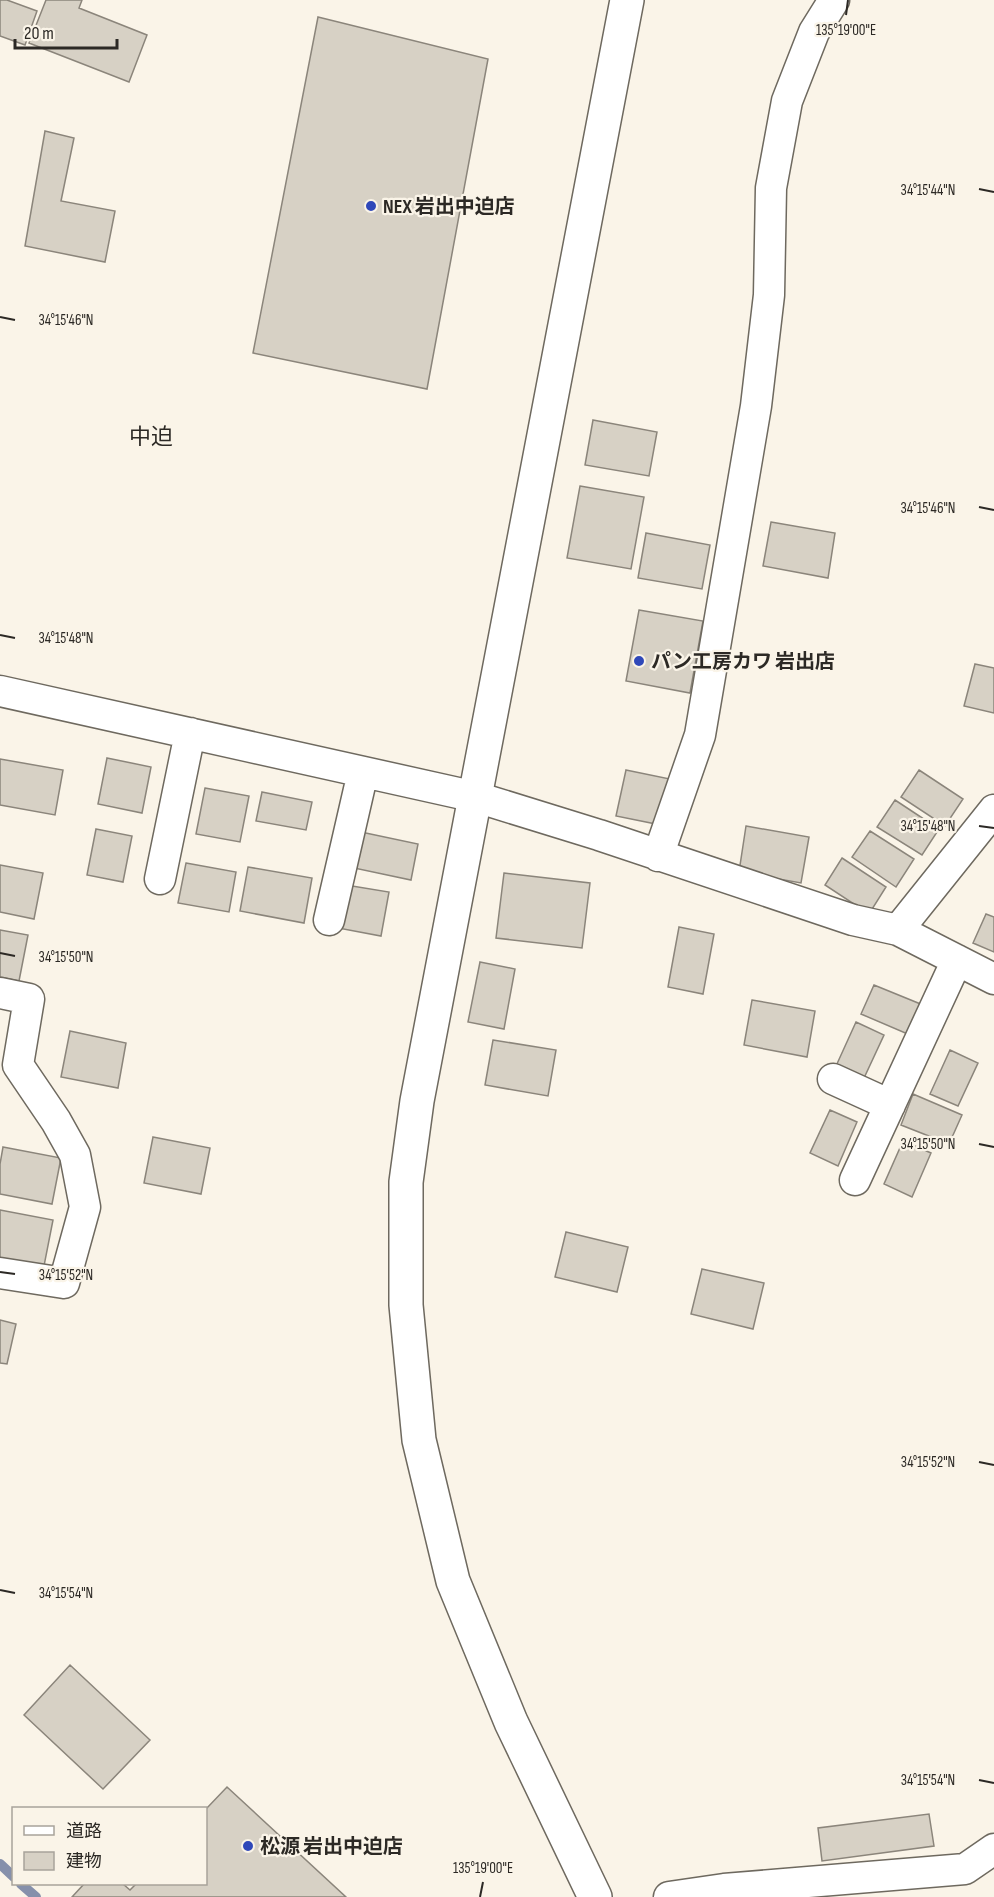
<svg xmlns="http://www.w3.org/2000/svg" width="994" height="1897" font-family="'Sofia Sans Condensed','Noto Sans JP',sans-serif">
<rect width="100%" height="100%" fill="#faf4e8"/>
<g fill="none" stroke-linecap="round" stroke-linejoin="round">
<!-- stream -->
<path stroke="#8690ab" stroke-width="10" d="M0 1864 14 1877
M21 1884 36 1897"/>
</g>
<!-- building -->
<path fill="#d7d1c5" stroke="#8b857b" stroke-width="1.5" d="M0 0H7L37 11 25 45 0 36Z
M46 0H82L79 8 147 35 129 82 29 43Z
M318 17 488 59 427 389 253 353Z
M45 131 74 138 61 201 115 211 105 262 25 246Z
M593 420 657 432 649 476 585 465Z
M580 486 644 497 631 569 567 558Z
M771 522 835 533 828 578 763 566Z
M646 533 710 545 702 589 638 578Z
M639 610 703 621 690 693 626 681Z
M975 664 994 668V713L964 706Z
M107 758 151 767 142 813 98 804Z
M0 759 63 770 55 815 0 805Z
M626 770 670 779 661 825 616 816Z
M919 770 963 799 945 826 901 797Z
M205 788 249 796 240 842 196 834Z
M262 792 312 802 306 830 256 821Z
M895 800 939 829 922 855 877 827Z
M746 826 809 837 801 883 739 872Z
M96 829 132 836 123 882 87 875Z
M870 831 914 859 896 887 852 857Z
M361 832 418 844 411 880 354 868Z
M842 858 886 887 869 914 825 885Z
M186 863 236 872 229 912 178 903Z
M0 865 43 873 34 919 0 912Z
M248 867 312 878 304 923 240 911Z
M504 873 590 883 582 948 496 938Z
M346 885 389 892 381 936 338 928Z
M986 914 994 917V952L973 943Z
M679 927 714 934 703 994 668 987Z
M0 930 28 935 19 981 0 977Z
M480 962 515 969 504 1029 468 1022Z
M874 985 923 1005 910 1035 861 1014Z
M752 1000 815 1011 807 1057 744 1045Z
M856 1022 884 1035 864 1078 836 1066Z
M70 1031 126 1043 118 1088 61 1077Z
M493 1040 556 1050 548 1096 485 1085Z
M950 1050 978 1063 958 1106 930 1094Z
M913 1094 962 1115 949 1144 901 1125Z
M830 1110 857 1122 838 1166 810 1153Z
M153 1137 210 1148 201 1194 144 1183Z
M903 1141 931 1153 912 1197 884 1184Z
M3 1147 61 1158 52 1204 0 1194V1164Z
M0 1210 53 1220 44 1266 0 1258Z
M566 1232 628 1247 617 1292 555 1277Z
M702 1269 764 1283 753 1329 691 1314Z
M0 1320 16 1324 7 1364 0 1363Z
M70 1665 150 1740 103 1789 24 1715Z
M227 1787 346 1897H72L84 1884H123L130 1890 136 1884H206V1809Z
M929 1814 934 1846 822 1861 818 1828Z"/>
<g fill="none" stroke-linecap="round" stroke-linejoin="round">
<!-- minor casing -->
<g stroke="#6e695f" stroke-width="33">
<path id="minor" d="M0 691 476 797 599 835 853 920 898 930 994 810
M658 856 700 735 756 406 769 295 771 188 787 101 814 32 834 0
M160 879 190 733
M329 920 363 772
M898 930 994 979
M0 993 29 999 18 1065 56 1121 75 1155 85 1207 64 1283 0 1273
M833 1079 890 1105
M855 1180 957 960
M669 1897 724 1889 965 1869 994 1849"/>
</g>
<!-- tertiary casing -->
<g stroke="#6e695f" stroke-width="36">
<path id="tertiary" d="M595 1897 511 1722 453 1581 419 1440 406 1305V1182L417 1101 627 0"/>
</g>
<!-- minor -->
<use href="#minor" stroke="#fff" stroke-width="30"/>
<!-- tertiary -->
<use href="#tertiary" stroke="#fff" stroke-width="33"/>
</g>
<!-- ticks -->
<path fill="none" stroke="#2c2925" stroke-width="2" d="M846 15 848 0M979 189 994 192M0 317 15 320M979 507 994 510M0 635 15 638M979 826 994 828M0 953 15 956M979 1144 994 1147M0 1272 15 1274M979 1462 994 1465M0 1590 15 1593M979 1780 994 1783M480 1897 483 1882"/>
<!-- markers -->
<g fill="#2f48b9" stroke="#faf4e8" stroke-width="2">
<circle cx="371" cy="206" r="6"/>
<circle cx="639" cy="661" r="6"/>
<circle cx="248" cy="1846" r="6"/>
</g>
<g text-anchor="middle" stroke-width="4.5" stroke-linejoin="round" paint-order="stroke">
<!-- poi labels -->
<g font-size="20" font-weight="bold" fill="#2c2925" stroke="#faf4e8" text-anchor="start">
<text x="383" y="213">NEX 岩出中迫店</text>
<text x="651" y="668">パン工房カワ 岩出店</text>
<text x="260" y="1853">松源 岩出中迫店</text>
</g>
<!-- quarter labels -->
<g font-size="22" fill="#2c2925" stroke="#faf4e8">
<text x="151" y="444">中迫</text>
</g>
</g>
<g font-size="15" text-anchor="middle" fill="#2c2925" stroke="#faf4e8" stroke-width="4.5" stroke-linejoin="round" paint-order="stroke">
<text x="846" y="35">135°19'00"E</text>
<text x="928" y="195">34°15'44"N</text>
<text x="66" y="325">34°15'46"N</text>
<text x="928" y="513">34°15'46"N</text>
<text x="66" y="643">34°15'48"N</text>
<text x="928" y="831">34°15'48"N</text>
<text x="66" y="962">34°15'50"N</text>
<text x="928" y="1149">34°15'50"N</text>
<text x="66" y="1280">34°15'52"N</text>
<text x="928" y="1467">34°15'52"N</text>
<text x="66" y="1598">34°15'54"N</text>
<text x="928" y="1785">34°15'54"N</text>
<text x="483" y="1873">135°19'00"E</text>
</g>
<!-- legend -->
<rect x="12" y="1807" width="195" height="78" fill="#faf4e8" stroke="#a8a39a" stroke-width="1.5"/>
<rect x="24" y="1826" width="30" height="9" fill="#ffffff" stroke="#a8a39a" stroke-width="1.5"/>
<text x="66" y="1837" font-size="18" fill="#2c2925">道路</text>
<rect x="24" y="1852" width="30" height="18" fill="#d7d1c5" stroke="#a8a39a" stroke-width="1.5"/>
<text x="66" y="1867" font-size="18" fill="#2c2925">建物</text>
<!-- scale -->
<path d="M15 39v9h102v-9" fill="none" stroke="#2c2925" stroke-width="3"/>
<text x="24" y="39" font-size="18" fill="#2c2925" stroke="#faf4e8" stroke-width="4.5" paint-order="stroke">20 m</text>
</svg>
